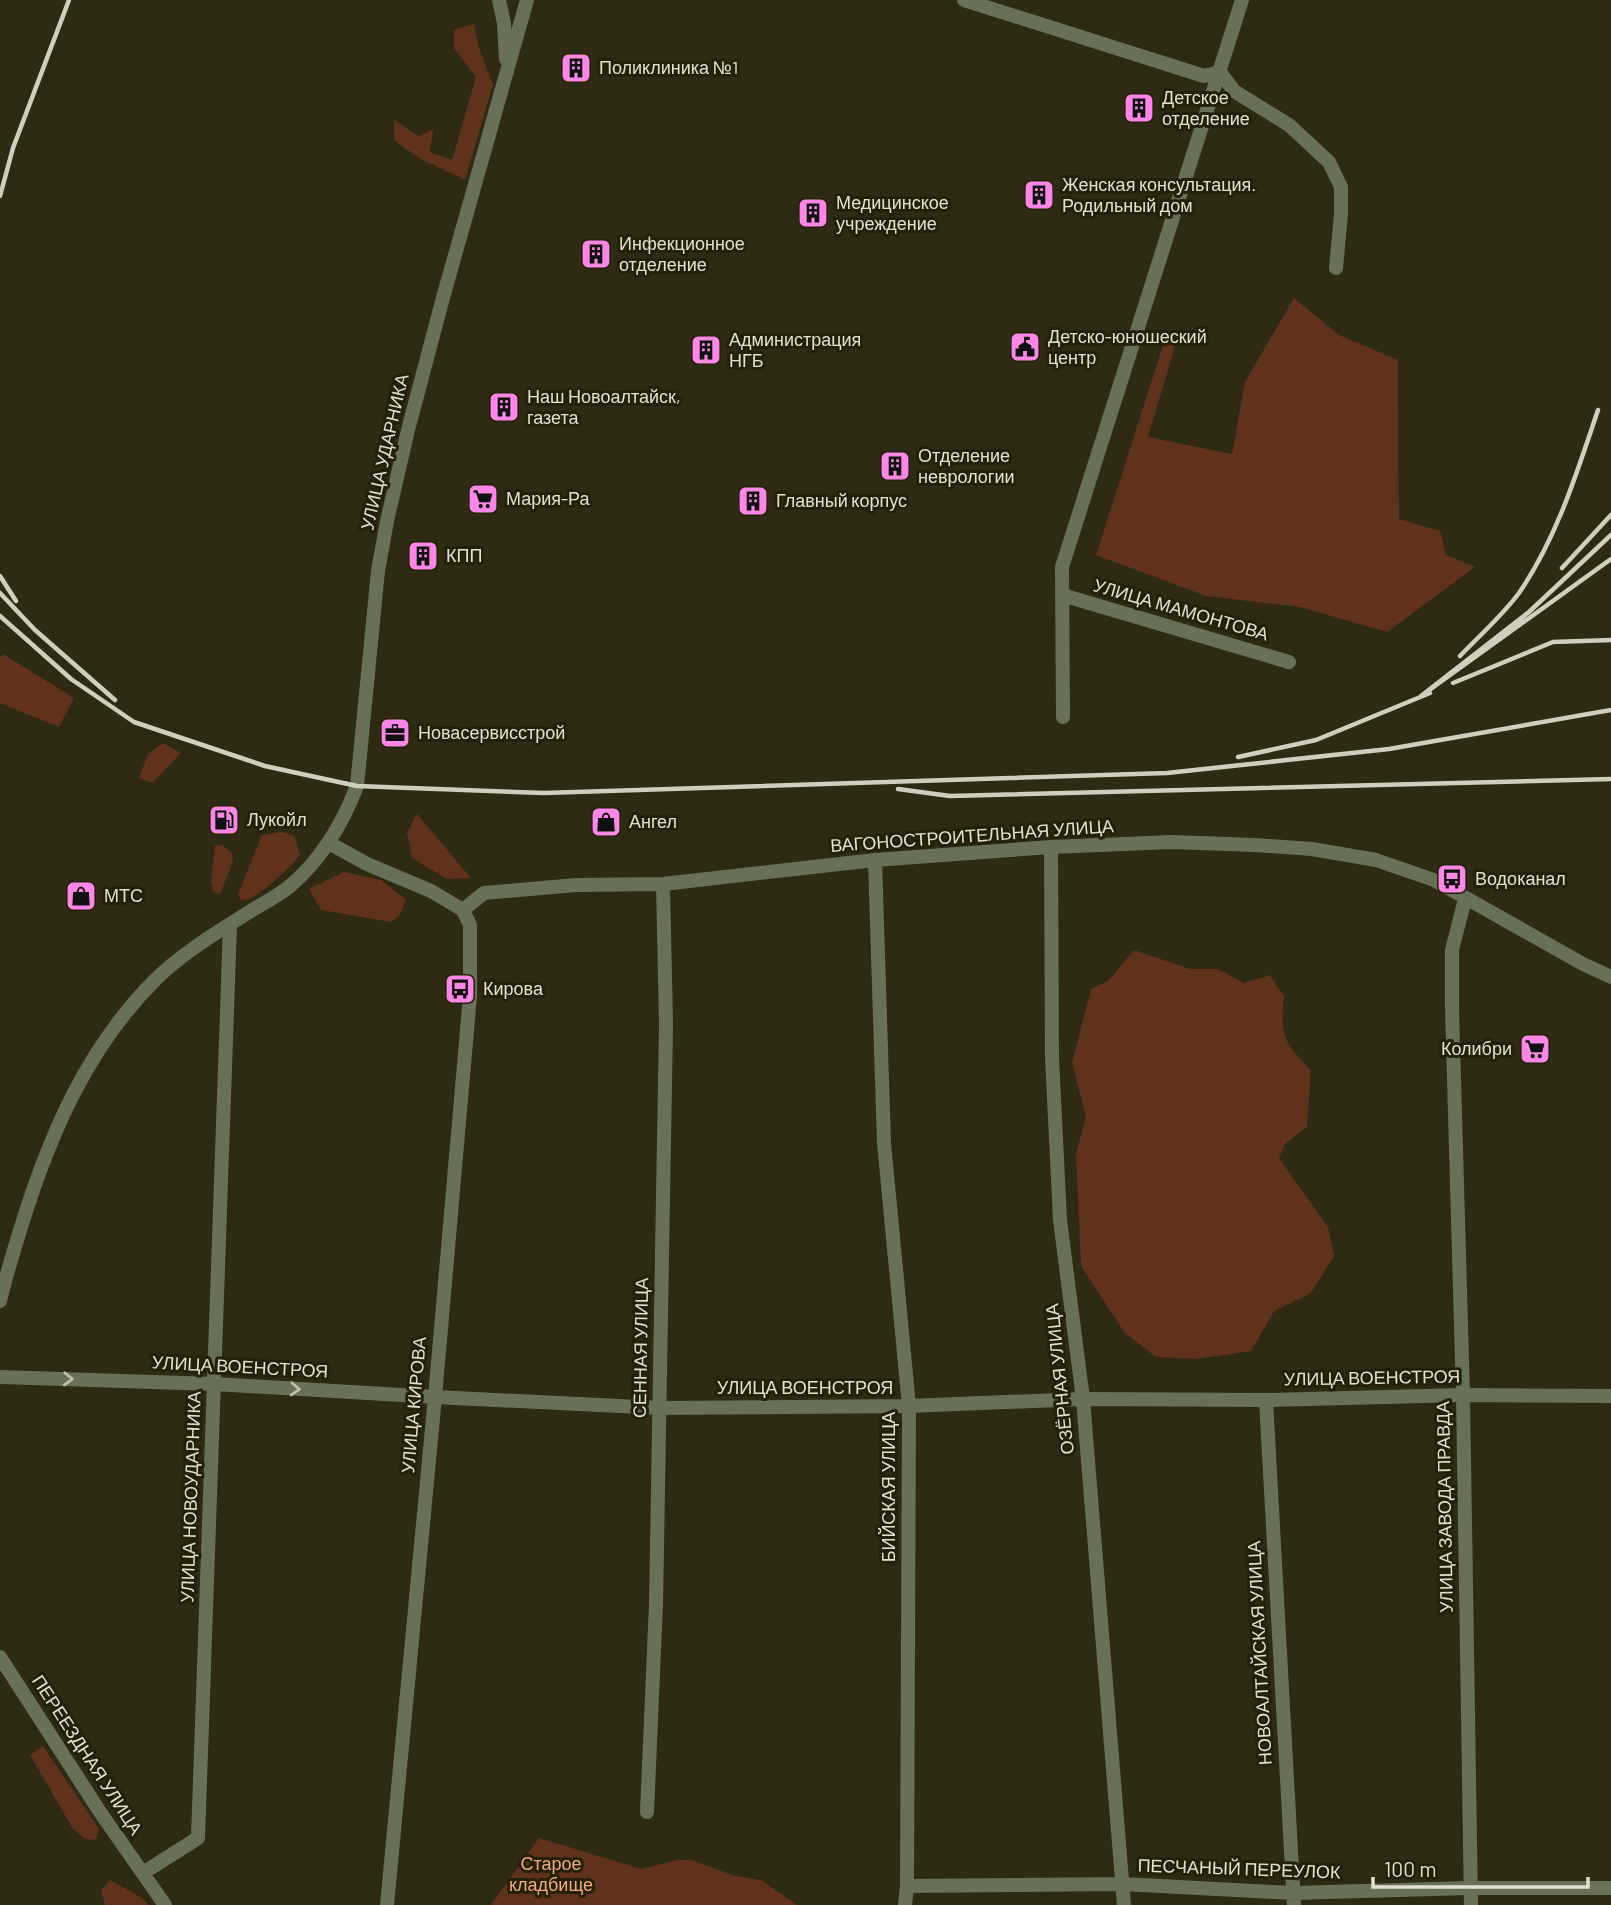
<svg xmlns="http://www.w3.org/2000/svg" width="1611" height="1905" font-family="Barlow,sans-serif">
<rect width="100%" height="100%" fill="#2e2a14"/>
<!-- green -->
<path fill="#603219" d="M474 24 479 48 493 84 465 180 417 157 394 140V120L419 136 433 129 430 152 452 160 476 77 454 48V30Z
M1294 298 1339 335 1398 360 1399 519 1440 531 1446 555 1475 567 1387 632 1300 607 1206 596 1096 555 1166 336 1176 343 1148 437 1232 454 1245 382Z
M3 654 74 698 59 727 0 703V657Z
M163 743 181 753 152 783 139 778 148 754Z
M417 814 471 878 447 879 412 858 407 832Z
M281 832 290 834 295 837 300 855C291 867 256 901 241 900L238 894 262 835Z
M222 845 232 853 233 862 220 894 213 892 211 880 215 846Z
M344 872 381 880 406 900 399 916 391 922 321 910 309 889Z
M1134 950 1190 969H1218L1244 983 1270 975 1284 996C1280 1035 1283 1042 1311 1070L1307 1127 1285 1144 1279 1158 1328 1227 1334 1256 1311 1293 1274 1311 1251 1351 1197 1359 1156 1357 1124 1332 1081 1266 1076 1154 1086 1117 1072 1063 1091 989 1108 981Z
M43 1746 99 1829 96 1840 85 1839 73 1829 30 1755Z
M539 1838 641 1869 678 1860H692L735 1876 761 1880 797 1905H491Z
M110 1880 142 1898 148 1905H105L101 1890Z"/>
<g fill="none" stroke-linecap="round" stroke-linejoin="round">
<!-- minor -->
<path stroke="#687059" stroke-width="14" d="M964 0 1204 76 1220 72 1234 91 1289 125 1329 162 1341 187V214L1336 268
M1062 595 1289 662
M1063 717 1062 567 1242 0
M1051 847 1052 1058 1060 1220 1083 1399 1124 1905
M875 860 884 1143 909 1406 907 1886 905 1905
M1465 899 1452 950V1008L1463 1395 1471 1905
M463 910 484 893 576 885 663 884 875 860 1051 847 1172 842 1254 845 1312 849 1376 860 1434 880 1583 964 1611 977
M0 1377 214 1384 435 1397 387 1905
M1266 1400 1294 1905
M0 1657 100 1812 165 1905
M647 1812 656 1604 666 1024 663 884
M143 1873 198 1838 230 925
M907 1886 1123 1884 1293 1893 1470 1888H1611"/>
<!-- tertiary -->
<path stroke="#687059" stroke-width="14" d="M499 0 504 23 506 59
M329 843 367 864 431 891 463 910 470 925V996L435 1397 660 1408 909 1406 1083 1399 1266 1400 1463 1395 1611 1396
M0 1301C6 1275 14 1250 22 1224 50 1134 87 1048 155 980 183 952 221 930 254 909 266 902 279 895 290 886 322 859 342 825 357 786L378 571 387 521 408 430 444 294 527 0"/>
<!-- rail -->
<path stroke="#d0cebf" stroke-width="4.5" d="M0 196 13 148 69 0
M1611 535 1529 612 1421 696 1611 559
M1562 568 1611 515
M0 576 16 601
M0 593 35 630 115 700
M0 616 71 679 134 722 265 766 357 786 544 793 1167 773 1389 749 1611 710
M1460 656C1480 635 1502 616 1519 593 1557 538 1577 472 1598 410
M1453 683 1553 642 1611 640
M1238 757 1316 740 1430 693
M898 789 950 796 1611 779"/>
</g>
<!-- one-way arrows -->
<defs><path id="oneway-chevron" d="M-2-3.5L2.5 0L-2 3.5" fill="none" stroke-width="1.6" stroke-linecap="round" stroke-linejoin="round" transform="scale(1.75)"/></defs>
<g stroke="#bdbeae">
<use href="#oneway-chevron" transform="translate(68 1379) rotate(2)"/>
<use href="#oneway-chevron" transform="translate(295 1389) rotate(3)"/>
</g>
<!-- icons -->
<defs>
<g id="building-square" transform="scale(1.575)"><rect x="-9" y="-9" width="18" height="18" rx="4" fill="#fa87e6" stroke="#25200a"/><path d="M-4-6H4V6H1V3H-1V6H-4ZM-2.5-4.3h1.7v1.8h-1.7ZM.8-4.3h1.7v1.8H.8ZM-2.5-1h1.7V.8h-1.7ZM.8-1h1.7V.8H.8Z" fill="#111"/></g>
<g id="civic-square" transform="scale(1.575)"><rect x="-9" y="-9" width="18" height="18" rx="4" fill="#fa87e6" stroke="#25200a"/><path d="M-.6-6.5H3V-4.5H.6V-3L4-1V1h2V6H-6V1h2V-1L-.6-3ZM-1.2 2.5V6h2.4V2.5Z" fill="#111"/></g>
<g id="supermarket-square" transform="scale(1.575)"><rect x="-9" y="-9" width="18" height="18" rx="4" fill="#fa87e6" stroke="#25200a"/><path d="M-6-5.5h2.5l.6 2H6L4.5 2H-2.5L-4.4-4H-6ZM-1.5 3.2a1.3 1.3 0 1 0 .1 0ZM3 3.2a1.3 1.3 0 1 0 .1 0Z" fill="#111"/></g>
<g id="office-square" transform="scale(1.575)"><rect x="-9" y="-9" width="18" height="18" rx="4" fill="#fa87e6" stroke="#25200a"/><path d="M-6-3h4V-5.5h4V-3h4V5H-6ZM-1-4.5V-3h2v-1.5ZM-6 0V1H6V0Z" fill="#111"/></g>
<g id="fuel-square" transform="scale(1.575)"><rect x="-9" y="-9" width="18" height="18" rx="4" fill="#fa87e6" stroke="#25200a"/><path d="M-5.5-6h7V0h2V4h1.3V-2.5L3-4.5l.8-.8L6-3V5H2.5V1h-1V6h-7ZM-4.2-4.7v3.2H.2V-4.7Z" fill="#111"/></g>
<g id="shop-square" transform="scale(1.575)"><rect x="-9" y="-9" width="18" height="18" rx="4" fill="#fa87e6" stroke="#25200a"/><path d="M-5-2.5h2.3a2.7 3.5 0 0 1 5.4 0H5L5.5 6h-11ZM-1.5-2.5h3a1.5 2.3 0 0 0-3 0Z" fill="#111"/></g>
<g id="bus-square" transform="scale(1.575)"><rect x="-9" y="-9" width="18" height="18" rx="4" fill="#fa87e6" stroke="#25200a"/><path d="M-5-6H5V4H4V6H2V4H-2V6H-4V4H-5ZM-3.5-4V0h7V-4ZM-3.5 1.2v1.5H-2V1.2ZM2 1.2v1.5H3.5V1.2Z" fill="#111"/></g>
</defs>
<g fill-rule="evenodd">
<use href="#building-square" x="576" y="68"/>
<use href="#building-square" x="1139" y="108"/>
<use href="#building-square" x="1039" y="195"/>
<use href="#building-square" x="813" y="213"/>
<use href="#building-square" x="596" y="254"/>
<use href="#civic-square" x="1025" y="347"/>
<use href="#building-square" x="706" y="350"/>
<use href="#building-square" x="504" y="407"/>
<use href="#building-square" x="895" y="466"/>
<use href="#supermarket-square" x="483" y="499"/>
<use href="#building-square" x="753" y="501"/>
<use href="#building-square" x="423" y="556"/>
<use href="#office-square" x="395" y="733"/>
<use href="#fuel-square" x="224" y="820"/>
<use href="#shop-square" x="606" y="822"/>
<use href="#bus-square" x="1452" y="879"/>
<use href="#shop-square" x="81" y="896"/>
<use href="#bus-square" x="460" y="989"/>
<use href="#supermarket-square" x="1535" y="1049"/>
</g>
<g text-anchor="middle" stroke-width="6" stroke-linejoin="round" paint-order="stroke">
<!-- poi labels -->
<g font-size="18" fill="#e2e0d2" stroke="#25200a" text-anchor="start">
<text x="599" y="74">Поликлиника №1</text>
<text x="1162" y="104">Детское<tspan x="1162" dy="21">отделение</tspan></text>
<text x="1062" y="191">Женская консультация.<tspan x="1062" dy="21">Родильный дом</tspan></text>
<text x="836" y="209">Медицинское<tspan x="836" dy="21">учреждение</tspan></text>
<text x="619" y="250">Инфекционное<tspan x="619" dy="21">отделение</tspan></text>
<text x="1048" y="343">Детско-юношеский<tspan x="1048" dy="21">центр</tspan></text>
<text x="729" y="346">Администрация<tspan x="729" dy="21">НГБ</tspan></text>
<text x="527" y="403">Наш Новоалтайск,<tspan x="527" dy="21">газета</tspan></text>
<text x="918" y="462">Отделение<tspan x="918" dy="21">неврологии</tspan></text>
<text x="506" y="505">Мария-Ра</text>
<text x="776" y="507">Главный корпус</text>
<text x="446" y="562">КПП</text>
<text x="418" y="739">Новасервисстрой</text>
<text x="247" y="826">Лукойл</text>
<text x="629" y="828">Ангел</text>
<text x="1475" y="885">Водоканал</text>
<text x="104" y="902">МТС</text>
<text x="483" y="995">Кирова</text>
<text x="1512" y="1055" text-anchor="end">Колибри</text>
</g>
<!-- street labels -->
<g font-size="18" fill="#e2e0d2" stroke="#25200a">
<text transform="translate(385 452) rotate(-77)" y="6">УЛИЦА УДАРНИКА</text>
<text transform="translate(1181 610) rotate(16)" y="6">УЛИЦА МАМОНТОВА</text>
<text transform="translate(972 836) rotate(-4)" y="6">ВАГОНОСТРОИТЕЛЬНАЯ УЛИЦА</text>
<text transform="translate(641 1348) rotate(-89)" y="6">СЕННАЯ УЛИЦА</text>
<text transform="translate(240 1367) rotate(3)" y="6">УЛИЦА ВОЕНСТРОЯ</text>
<text transform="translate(1372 1378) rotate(-1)" y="6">УЛИЦА ВОЕНСТРОЯ</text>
<text transform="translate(1060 1379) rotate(-96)" y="6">ОЗЁРНАЯ УЛИЦА</text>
<text x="805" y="1394">УЛИЦА ВОЕНСТРОЯ</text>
<text transform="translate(414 1405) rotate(-85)" y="6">УЛИЦА КИРОВА</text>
<text transform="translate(889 1487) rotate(-90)" y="6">БИЙСКАЯ УЛИЦА</text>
<text transform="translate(191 1497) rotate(-88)" y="6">УЛИЦА НОВОУДАРНИКА</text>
<text transform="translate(1445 1507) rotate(-91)" y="6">УЛИЦА ЗАВОДА ПРАВДА</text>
<text transform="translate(1260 1653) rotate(-93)" y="6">НОВОАЛТАЙСКАЯ УЛИЦА</text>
<text transform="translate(87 1755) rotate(57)" y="6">ПЕРЕЕЗДНАЯ УЛИЦА</text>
<text transform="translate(1239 1869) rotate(2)" y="6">ПЕСЧАНЫЙ ПЕРЕУЛОК</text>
</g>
<!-- park labels -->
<g font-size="18" fill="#f8a87e" stroke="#25200a">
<text x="551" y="1870">Старое<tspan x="551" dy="21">кладбище</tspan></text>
</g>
</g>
<!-- scale -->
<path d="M1373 1877v10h215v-10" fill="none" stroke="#e2e0d2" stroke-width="3.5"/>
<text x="1384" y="1877" font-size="21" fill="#e2e0d2" stroke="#25200a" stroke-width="5" paint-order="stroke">100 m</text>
</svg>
